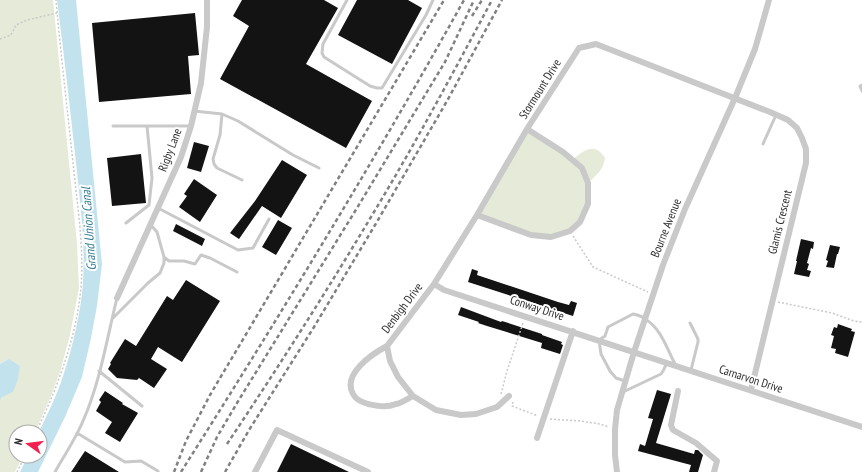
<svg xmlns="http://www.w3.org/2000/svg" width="862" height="472" font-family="'PT Sans Narrow',sans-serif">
<rect width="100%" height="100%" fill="#fff"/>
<!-- green -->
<path fill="#e5ebd8" d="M0 0H53L77 244 79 288 70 335 60 372 51 396 35 432H16V456H23L15 472H0V401L2 397 9 359 0 364Z
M527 129 572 160C584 151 594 141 605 158 603 171 597 174 588 183V204L580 222 570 231 551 237 531 235 477 215Z"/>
<!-- water -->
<path fill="#c2e3ed" d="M57 0H76L102 264 97 306 91 338 82 377 65 417 38 472H20L28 456H40V432H39C48 413 58 393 64 373 71 352 76 330 80 308 88 261 81 211 76 163 70 109 64 54 57 0Z
M9 359 20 366 18 379 13 392 2 397 0 401V364Z"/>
<!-- building -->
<path fill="#131313" d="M242 0H324L338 8 306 64 372 101 346 148 220 79 249 26 233 16Z
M357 0H408L422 8 392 64 338 35Z
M195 13 199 55 188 56 191 94 99 102 92 23Z
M194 142 209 146 201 172 187 168Z
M141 154 146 203 112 206 107 158Z
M282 160 307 175 281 218 262 206 239 239 230 233 255 201Z
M194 179 217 195 200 222 179 207 187 196 184 194Z
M278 220 292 228 276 255 262 247Z
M176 224 205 239 202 246 173 231Z
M801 239 814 242 813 249 811 248 807 263 809 264 807 270 811 271 809 277 794 274 797 261H796Z
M830 245 840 247 838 254H837L834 268 826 267 828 261 826 260Z
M472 269 478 271 477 275 558 302 569 305 571 301 577 303 573 316 468 282Z
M186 280 220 301 182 362 158 347 151 359 167 369 154 388 139 378 137 380 117 378 108 369 111 364 110 363 125 339 136 346 167 296 173 300Z
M461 307 501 322 502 321 542 334V335L562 342 561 344 563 345 560 354 541 348 542 343 487 326 478 323 479 322 458 315Z
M838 324 852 329 851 331 855 332 848 357 835 353 836 349 831 348 834 336 831 335 834 327 837 328Z
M657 390 671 394 656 443 694 454 695 450H698L703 455 698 472H689L691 465 638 451 640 444 645 446 653 419 648 418Z
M105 391 123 403 122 404 138 413 120 442 105 433 112 422 96 411 101 402 99 400Z
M291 444 349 472H277Z
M85 451 119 472H71Z"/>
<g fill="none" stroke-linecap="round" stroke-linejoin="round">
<!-- path -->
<path stroke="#c9c9c9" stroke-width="1.5" stroke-dasharray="2 2" stroke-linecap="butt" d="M0 39 11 35 16 25 27 20 57 13
M573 236 593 267 648 292
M778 302 832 313 854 321 862 322
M501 394 507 371 523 323
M513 402 512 406 538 416
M550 419 580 421 600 424 609 427
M36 432C57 389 77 336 81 287 84 249 78 210 74 172 68 115 61 57 56 0
M17 472 25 456"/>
<!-- service -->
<path stroke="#c9c9c9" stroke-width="3" d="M347 0 323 44 322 53 324 57 370 86 377 88H382L426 15 433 0
M862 85 860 86 862 91
M194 111 222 114 238 121 293 155 319 168
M222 114 220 135 213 159 214 164 217 168 242 180
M113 126H191
M763 144 776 115
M158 208 238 250 253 248 269 219
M126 223 149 205 152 178 147 126
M150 224 157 232 164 257 169 261H184L195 264 201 255 210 258 237 272
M113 318 148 283 160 273 164 263V257
M690 323 698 339V342L691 370
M99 371 142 406
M625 381 616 378 610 371 601 354 599 340 605 336 608 327 633 314C637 315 642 316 645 319 661 328 667 349 675 364
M623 392 661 374 663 371 667 363
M77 433 125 462 141 461 158 471V472
M55 472C64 456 76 438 83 421 100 383 107 338 117 298"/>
<!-- minor -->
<path stroke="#c9c9c9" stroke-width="6" d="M477 215 531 235 551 237 570 231 580 222 588 204V183L582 168 563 152 527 129
M434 284 444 290C584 335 723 381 862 427
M117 298 181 157 191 126 201 83 207 27V0
M387 346C372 354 342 374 353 394 356 400 362 402 368 404 378 406 386 408 396 404 401 403 407 399 413 396
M678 391 671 425 673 430 696 443 717 461 714 472
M509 396 497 407 476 414 461 415 436 410 413 396 398 377 390 361 387 346 434 284 477 215 527 129 579 48 596 44 770 112 788 120 797 128 802 138 806 149V163L751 390
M537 438 573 331
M255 472 277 430 368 472
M617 472 615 455V429L617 410 634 352 663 265 685 209 735 98 755 49 769 0"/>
<!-- rail -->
<path stroke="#818181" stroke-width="2.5" stroke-dasharray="4 3" stroke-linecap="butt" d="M472 16 482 0
M227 444C277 369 325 294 371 217 414 146 453 73 492 0
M174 472 186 441 210 395 444 0
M181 472C279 317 375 160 464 0
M201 472 217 437 237 403 357 208 445 62 474 0
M225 472 249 430 314 327 378 220 447 101 502 0"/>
</g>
<g text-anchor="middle" stroke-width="4" stroke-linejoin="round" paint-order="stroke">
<!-- street labels -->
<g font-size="12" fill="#2c2c2c" stroke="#fff">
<text transform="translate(540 89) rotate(-58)" y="4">Stormount Drive</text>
<text transform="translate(170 150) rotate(-69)" y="4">Rigby Lane</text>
<text transform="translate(780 222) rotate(-76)" y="4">Glamis Crescent</text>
<text transform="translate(666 228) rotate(-68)" y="4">Bourne Avenue</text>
<text transform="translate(402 308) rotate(-53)" y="4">Denbigh Drive</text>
<text transform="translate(537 308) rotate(18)" y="4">Conway Drive</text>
<text transform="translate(751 379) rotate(18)" y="4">Carnarvon Drive</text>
</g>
<!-- water labels -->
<g font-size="13" font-style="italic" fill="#357d93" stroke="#fff">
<text transform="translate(88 229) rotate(-94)" y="5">Grand Union Canal</text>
</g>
</g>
<!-- north arrow -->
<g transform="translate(28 444) rotate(284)"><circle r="19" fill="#ffffff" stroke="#ababab"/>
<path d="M0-3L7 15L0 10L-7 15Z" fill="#f21f4f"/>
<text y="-6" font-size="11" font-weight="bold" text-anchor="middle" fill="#2c2c2c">N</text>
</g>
</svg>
